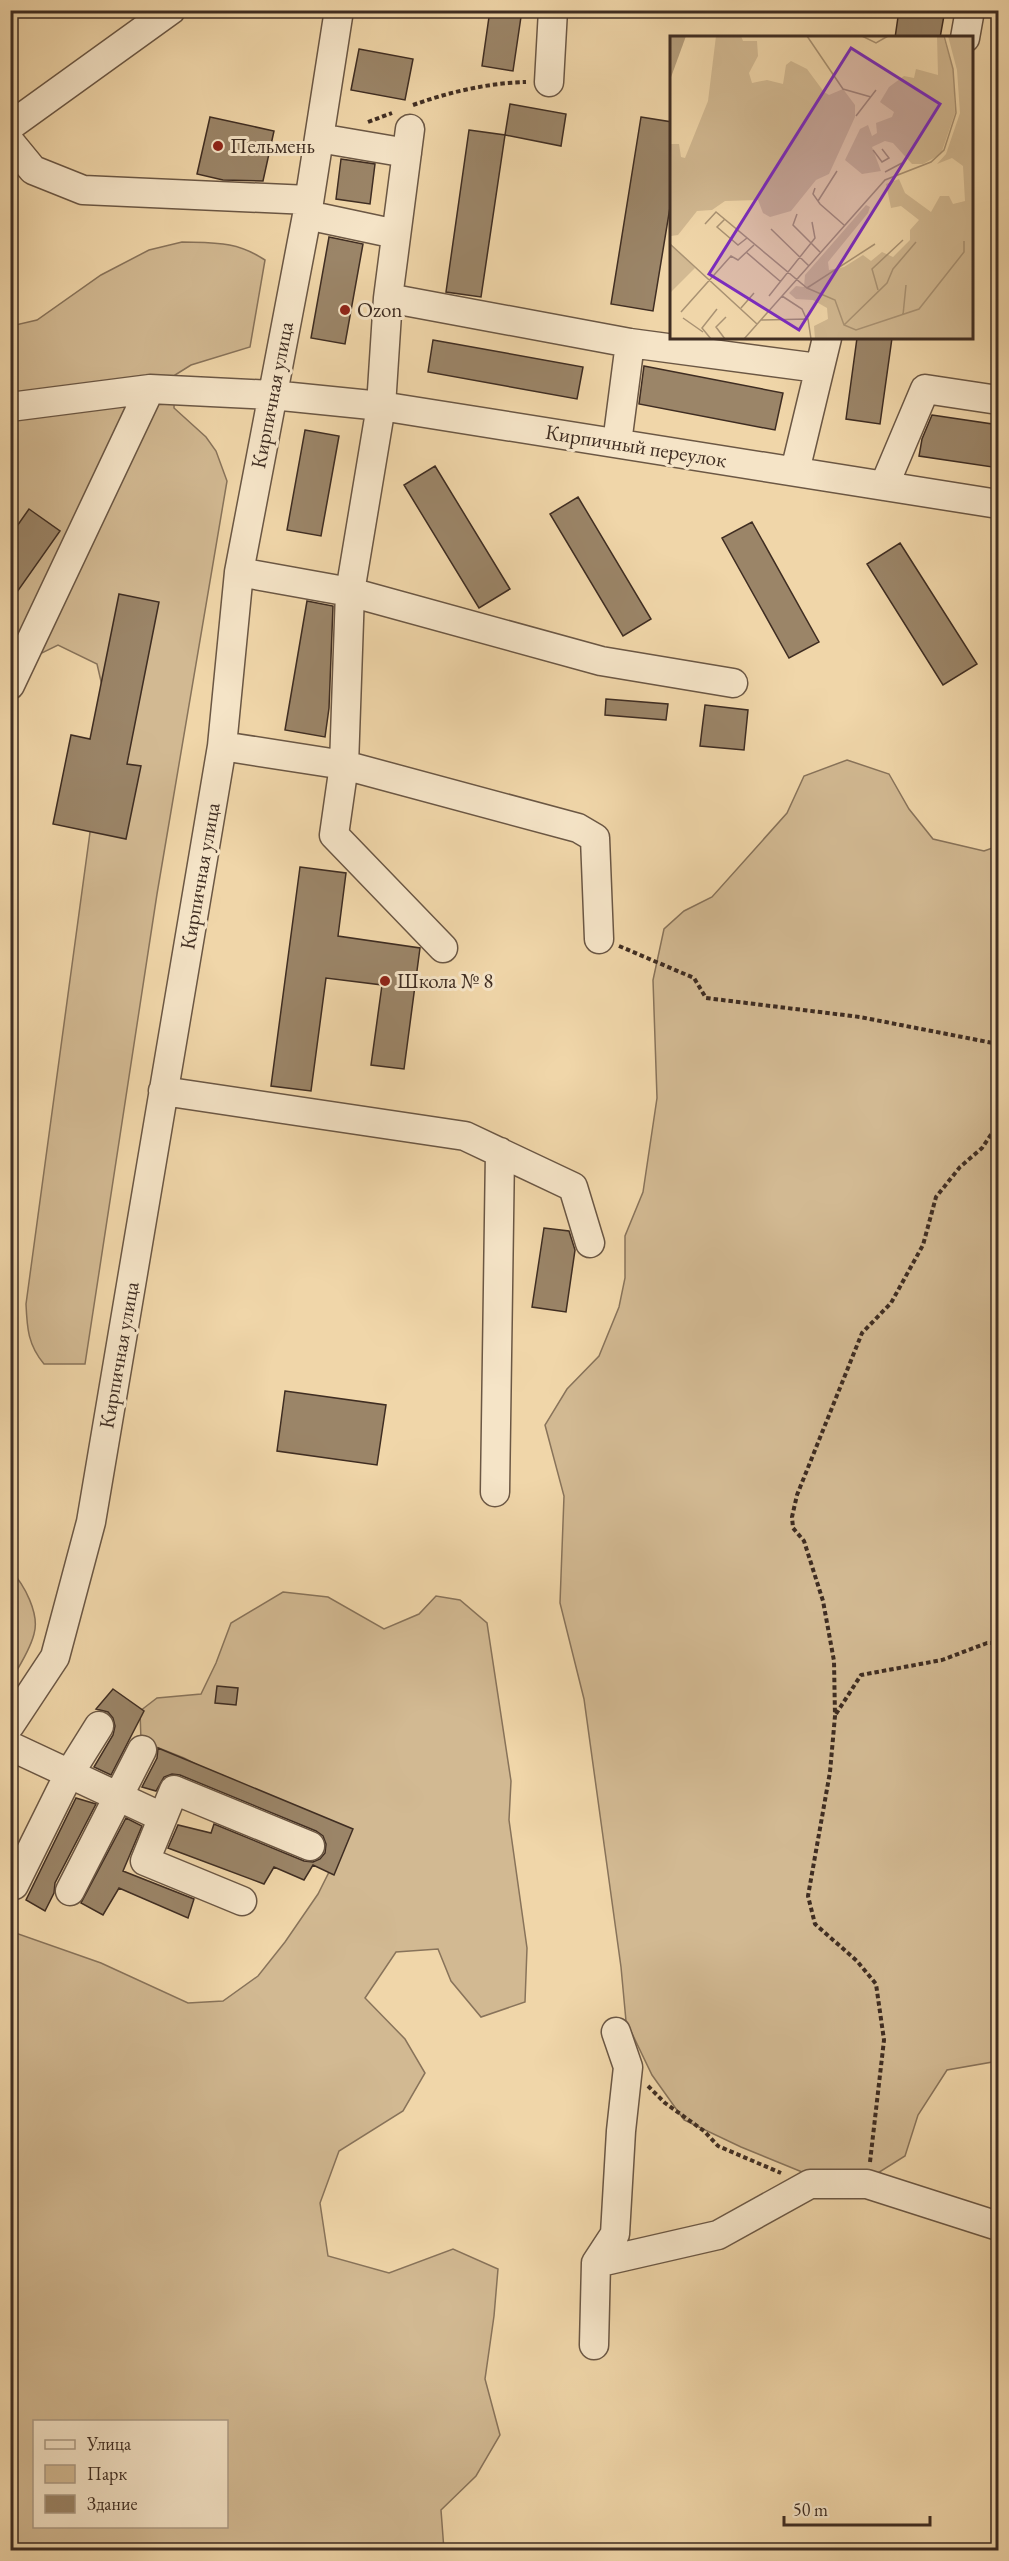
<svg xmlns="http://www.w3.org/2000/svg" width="1009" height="2561" font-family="'EB Garamond',serif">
<rect width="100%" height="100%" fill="#f0d6a9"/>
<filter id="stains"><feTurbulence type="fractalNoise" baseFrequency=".00333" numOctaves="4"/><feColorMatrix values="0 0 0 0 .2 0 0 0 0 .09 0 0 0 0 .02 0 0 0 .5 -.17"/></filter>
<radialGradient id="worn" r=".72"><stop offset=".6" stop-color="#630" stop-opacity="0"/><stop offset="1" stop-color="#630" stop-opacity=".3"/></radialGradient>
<!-- green -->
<path fill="#d2b992" stroke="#88735a" stroke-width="1.5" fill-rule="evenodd" d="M182 242C215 243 236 241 265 260L250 347 191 365 175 375 174 408 206 437 216 451 227 481 157 894 85 1364H44C28 1345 27 1328 26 1304L107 707 97 664 58 645 19 664 11 673V326L37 320 101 275 149 250Z
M847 760 889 774 909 809 933 839 984 851 998 846V2061L947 2070 918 2115 905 2156 862 2183 807 2174 741 2147 684 2120 652 2075 626 2021 621 1967 584 1699 560 1603 564 1496 545 1425 567 1389 599 1356 619 1307 625 1278V1236L643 1192 657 1098 653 980 664 929 684 911 712 897 787 813 804 776Z
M11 1571C24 1584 40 1614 34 1634 30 1650 19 1667 11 1680Z
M283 1592 328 1597 384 1629 419 1614 436 1596 460 1600 487 1623 511 1781 509 1820 527 1948 525 2002 481 2017 451 1981 438 1949 396 1952 365 1998 405 2039 425 2073 403 2111 339 2151 320 2203 328 2256 389 2273 453 2249 498 2269 494 2316 485 2379 500 2435 476 2476 441 2510 444 2550H11L10 1931 101 1963 188 2003 223 2001 258 1976 285 1942 318 1894 336 1858 322 1830 184 1758 141 1741 140 1711 157 1698 201 1694 216 1663 231 1623ZM34 2422H226V2526H34Z"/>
<!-- building -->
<path fill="#9b8568" stroke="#3f2d22" stroke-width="1.5" d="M490 10H522L513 71 482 66Z
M899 10H945L940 38H895Z
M359 49 413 59 405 100 351 90Z
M510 104 566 114 561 146 505 135Z
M210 117 274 131 263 181 223 180 197 174Z
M641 117 672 122V195L653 311 611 304Z
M469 130 505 135 481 297 446 292Z
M341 159 375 164 370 204 336 199Z
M329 237 363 244 345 344 311 338Z
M857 338H892L880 424 846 419Z
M433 340 583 367 577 399 428 372Z
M644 366 783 393 775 430 639 404Z
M932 415 999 425V468L919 456 922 439Z
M305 430 339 436 321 536 287 530Z
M435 466 510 589 479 608 404 485Z
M578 497 651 619 623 636 550 514Z
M29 509 60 531 10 602V536Z
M752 522 819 642 789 658 722 538Z
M900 543 977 664 943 685 867 564Z
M119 594 159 602 127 764 141 766 126 839 53 824 71 735 90 739Z
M307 601 333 606 329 708 325 737 285 730Z
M606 699 668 704 666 720 605 715Z
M705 705 748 710 744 750 700 746Z
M300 867 346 873 338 936 420 948 404 1069 371 1065 382 985 326 978 311 1091 271 1086Z
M544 1228 569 1231 575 1250 566 1312 532 1307Z
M285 1391 386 1405 377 1465 277 1451Z
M217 1686 238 1688 236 1705 215 1703Z
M113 1689 144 1711 111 1775 94 1767 113 1735 115 1726 113 1718 108 1712 96 1709Z
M158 1748 353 1829 334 1875 313 1865 304 1880 274 1867 264 1884 168 1848 178 1825 211 1833 214 1824 304 1861 313 1862 320 1859 325 1853 326 1844 323 1836 316 1831 180 1775 172 1774 164 1777 156 1791 142 1787 157 1758Z
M76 1798 96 1804 55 1883 54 1893 45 1911 26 1900Z
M126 1818 142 1826 123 1871 194 1899 188 1918 119 1888 103 1915 81 1903Z"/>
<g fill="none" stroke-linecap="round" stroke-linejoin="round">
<!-- minor casing -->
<g stroke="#6b5744" stroke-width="31">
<path id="minor" d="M965 38 970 10
M549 82 553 10
M10 126 171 10
M410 129 388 298 381 406 350 592 344 765 334 835 443 948
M319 138 407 153
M10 142 33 170 83 190 309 200
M307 215 396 234
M388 298 630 343 818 368
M10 407 150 389
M617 443 630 343
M795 471 827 338
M884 486 925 389 998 400
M239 572 350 592 601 661 733 683
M10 685 150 389 272 395 381 406 998 504
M222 746 344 765 578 828 595 838 599 939
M163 1091 465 1136 573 1187 590 1243
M495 1492 500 1152
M10 1725 55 1657 91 1522 222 746 239 572 307 215 339 10
M10 1746 162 1817
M14 1885 69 1774 99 1726
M70 1891 142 1750
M242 1901 145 1861 174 1790 310 1846
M596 2263 718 2235 810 2184H867L998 2226
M594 2345 596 2263 615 2234 621 2131 628 2067 616 2032"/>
</g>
<!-- path -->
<path stroke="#3f2d22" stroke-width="4" stroke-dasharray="4.5 3" stroke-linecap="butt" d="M413 105C449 92 488 83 526 82
M368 122 392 113
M619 946 694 978 706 998 860 1017 998 1044
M836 1714 861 1675 942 1660 987 1643H998
M648 2086 665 2103 704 2131 718 2146 781 2173
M870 2162 884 2040 876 1984 857 1961 815 1924 808 1896 830 1772 835 1716 834 1661 823 1601 804 1541 793 1528 792 1517 797 1495 862 1333 891 1303 923 1245 936 1197 960 1167 982 1148 998 1124"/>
<!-- minor -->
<use href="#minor" stroke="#f5e4c7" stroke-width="28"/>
</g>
<!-- markers -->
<g fill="#8f2418" stroke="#f5e4c7" stroke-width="2">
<circle cx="218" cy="146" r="6"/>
<circle cx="345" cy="310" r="6"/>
<circle cx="385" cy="981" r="6"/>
</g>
<g text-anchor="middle" stroke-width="6" stroke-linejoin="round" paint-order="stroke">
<!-- poi labels -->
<g font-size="21" fill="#3f2d22" stroke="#f5e4c7" text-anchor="start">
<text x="230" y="153">Пельмень</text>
<text x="357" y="317">Ozon</text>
<text x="397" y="988">Школа № 8</text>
</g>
<!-- street labels -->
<g font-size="21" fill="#3f2d22" stroke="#f5e4c7">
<text transform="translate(272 395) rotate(-79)" y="7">Кирпичная улица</text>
<text transform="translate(636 446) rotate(9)" y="7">Кирпичный переулок</text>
<text transform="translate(200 876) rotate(-80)" y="7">Кирпичная улица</text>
<text transform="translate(119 1355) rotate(-80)" y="7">Кирпичная улица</text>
</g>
</g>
<!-- overview -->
<g transform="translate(670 36)">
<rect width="303" height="303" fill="#f0d6a9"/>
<path d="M46 0H71L73 5H87L88 20 79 37 82 47 97 44 113 48 116 29 121 25 137 33 154 56 159 59 173 53 185 69V81L159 138 146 144 121 175 100 181 93 177 88 164 55 165 42 174 27 175 8 199 1 200 0 108H9L11 121 15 122 38 65ZM267 0H273L283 34 285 77 271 118 253 128H242L223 107 215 105 202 111 211 135 192 138 175 124 190 93 198 89 202 100 207 97 206 87 222 81 224 76 210 66 219 51 234 40 244 42 246 33 268 39ZM278 0H303V303H145L144 290 158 283 157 272 143 264 126 263 119 257 126 250 134 251 135 239 196 169 200 171 198 177 158 226 159 234 174 231 193 219 201 225 212 216 223 221 240 204V194L249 184 231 170 221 172 216 148 229 143 235 157 261 176 270 160H279L283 168 295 165 293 130 282 122 267 128 276 118 290 77 287 34ZM0 208 25 232 0 257Z" fill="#d2b992"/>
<path d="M0 0H16L0 44Z" fill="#b49d7b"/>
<path fill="none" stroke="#a99273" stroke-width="1.5" d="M137 0 173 53 201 61M192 0 206 7 218 0M186 80 206 54M203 114 212 126 219 122 212 113M215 136 232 127M145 152 143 158 150 168 174 189M148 165 167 135M127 178 123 189 150 216M55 183 47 191 68 209 77 202M35 188 46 176 137 252 205 208M101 193 139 230M0 208 87 288M76 216 111 246M137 252 165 264 174 289 186 294 249 273 294 216V205M208 254 202 233 233 204M99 260 145 202 142 186M112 260 132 273 136 282M71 272 84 257M11 276 61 220 68 224 84 209M233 279 236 249M13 282 33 296M91 284 138 283 141 303M174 289 217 247 223 233 246 206M41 303 32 292 47 273M55 303 46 291 56 281M74 303 215 144 261 126 274 114 286 77 283 33 274 0"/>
<path fill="#7b2cbf" fill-opacity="0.15" stroke="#7b2cbf" stroke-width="3" d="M181 12 270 68 129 294 39 238Z"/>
<rect width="303" height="303" fill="none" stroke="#3f2d22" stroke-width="3"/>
</g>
<!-- margin -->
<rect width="1009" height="2561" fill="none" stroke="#f0d6a9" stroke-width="36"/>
<rect x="12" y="12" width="985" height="2537" fill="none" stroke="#3f2d22" stroke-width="3"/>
<rect x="18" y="18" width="973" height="2525" fill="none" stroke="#3f2d22" stroke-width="1.5"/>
<!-- legend -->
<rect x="33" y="2420" width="195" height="108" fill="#f5e4c7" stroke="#ac9b85" stroke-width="1.5"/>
<rect x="45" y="2440" width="30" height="9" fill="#f5e4c7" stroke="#ac9b85" stroke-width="1.5"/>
<text x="87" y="2450" font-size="18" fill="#3f2d22">Улица</text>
<rect x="45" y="2465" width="30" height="18" fill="#d2b992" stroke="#ac9b85" stroke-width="1.5"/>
<text x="87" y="2480" font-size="18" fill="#3f2d22">Парк</text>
<rect x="45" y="2495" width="30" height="18" fill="#9b8568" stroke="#ac9b85" stroke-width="1.5"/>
<text x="87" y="2510" font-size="18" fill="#3f2d22">Здание</text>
<!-- scale -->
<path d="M784 2516v9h146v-9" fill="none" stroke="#3f2d22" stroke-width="3"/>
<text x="793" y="2516" font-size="18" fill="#3f2d22" stroke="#f5e4c7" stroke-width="4.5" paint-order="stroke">50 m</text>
<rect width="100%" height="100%" filter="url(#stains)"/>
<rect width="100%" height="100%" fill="url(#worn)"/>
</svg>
